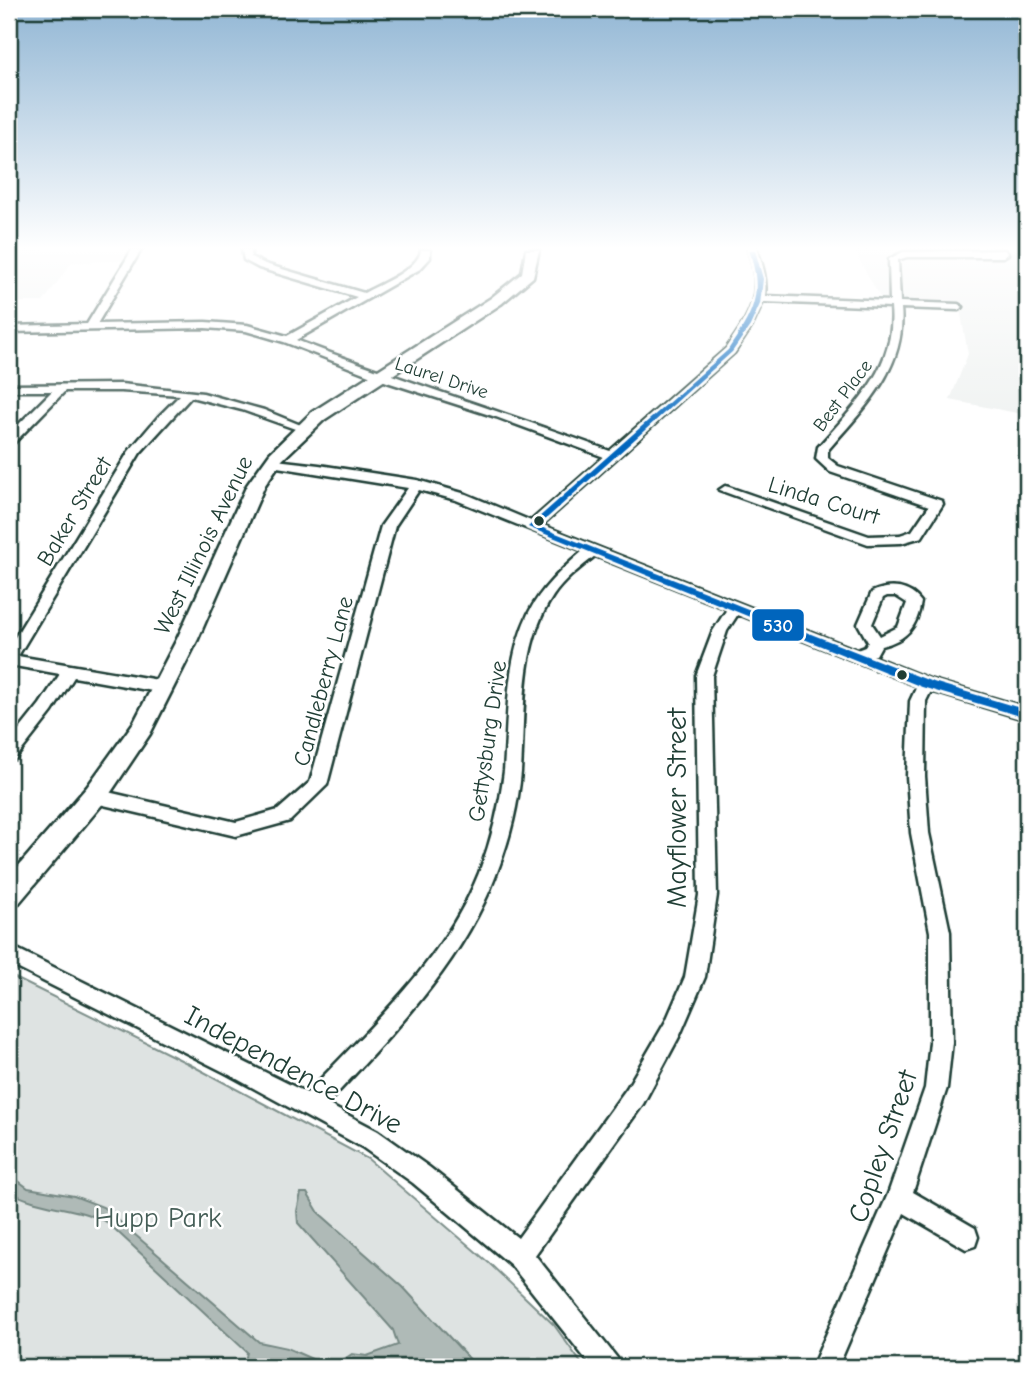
<svg xmlns="http://www.w3.org/2000/svg" width="1036" height="1376" font-family="'Comic Neue',sans-serif">
<rect width="100%" height="100%" fill="#fff"/>
<filter id="ink" filterUnits="userSpaceOnUse"><feTurbulence type="fractalNoise" baseFrequency=".0143" numOctaves="2"/><feDisplacementMap in="SourceGraphic" scale="14" xChannelSelector="R" yChannelSelector="G"/><feConvolveMatrix kernelMatrix="1 2 1 2 8 2 1 2 1" color-interpolation-filters="sRGB"/></filter>
<g filter="url(#ink)">
<!-- built -->
<path fill="#eef1f0" d="M9 250H141L135 260 72 262 43 302H9Z
M854 250H1027V415L950 400 968 354 961 314 956 304 883 303Z"/>
<!-- green -->
<path fill="#dee3e2" stroke="#7e908b" stroke-width="2" d="M9 975 189 1064 368 1159 489 1263 554 1325 584 1367H9Z"/>
<!-- water -->
<path fill="#afbab7" stroke="#758883" stroke-width="2" d="M9 1174 28 1188 74 1196 103 1207 259 1342 287 1348 330 1367H244L247 1352 107 1222C75 1206 40 1209 9 1191Z
M301 1193H307L319 1213 403 1287 477 1367H332L352 1354 367 1356 398 1345 393 1330 298 1223 297 1211Z"/>
<g fill="none" stroke-linecap="round" stroke-linejoin="round">
<!-- street casing -->
<g stroke="#1f3d34" stroke-width="5">
<path id="street" d="M132 250H141L97 324 205 322 247 325 287 336 357 297 259 268 244 260 242 250H251V257L265 264 364 293C380 284 419 269 421 250H430V258L420 269 296 340C400 380 506 413 610 451L726 349C751 314 764 293 748 250H757C763 266 767 280 765 296L890 301 889 259 903 252 1005 250 1008 254 1003 257H907L898 260 900 302 958 304 963 307 958 310 901 308C907 368 864 408 828 450V458L838 466 942 501 943 504 922 537 901 543 868 544 719 490 725 486 729 487 869 536 900 535 912 531 929 506 830 472 816 459 818 447C854 406 897 367 891 307L763 302 752 326 734 353 542 525 857 650 865 647 868 642 858 624 872 592C890 584 909 586 921 602 917 627 907 640 881 646L876 655 872 656 932 680 1027 708V720L931 691 926 701 925 776 929 833 950 932 952 1042 947 1088 913 1192 975 1228 978 1237 975 1246 966 1249 904 1213 838 1367H812L888 1194 925 1088 930 1042V932L911 833 907 776 910 701 917 686 738 614 727 631 712 676 717 895 705 977 680 1035 643 1104 535 1255 617 1358 621 1367H592L511 1265 413 1183 362 1147 226 1073 9 964V945L307 1093C370 1027 444 961 479 873 491 841 500 806 504 771 508 719 505 662 528 614 541 588 561 570 583 551L456 500 419 490 395 526 327 785 290 821 236 836 95 803 89 801 86 796 89 791 95 789 236 822 278 810 310 782 381 526 408 488 271 466 265 462 267 459 319 465 417 480 466 494 531 521 604 457 496 417 387 382 284 342 246 331 205 328 9 332V326L87 324ZM595 556 727 609 713 631 696 676 699 895 685 977 666 1021 627 1088 518 1238 429 1167 378 1131 327 1104C392 1034 461 966 496 875 509 842 518 807 521 772 525 714 519 647 553 596 564 580 580 568 595 556ZM887 596H896L907 603 898 627 880 636 872 624 883 598Z
M121 384 203 393 264 410 308 428 306 430H298L242 410 191 397 140 453 18 656 164 681 172 687 164 693 74 677 52 712 15 759 9 761V743L40 704 60 674 9 665V647L129 451 158 417 180 395 121 391H65L13 444 9 445V434L52 391H9V385Z"/>
</g>
<!-- secondary casing -->
<g stroke="#1f3d34" stroke-width="5">
<path id="secondary" d="M526 250H539L533 277 501 304 324 420 282 460 265 485 198 639 150 734 105 801 19 903 9 907V877L87 787 134 722 177 639 247 485 270 453 312 412 491 298 522 273Z"/>
</g>
<!-- street -->
<use href="#street" fill="#fff" fill-rule="evenodd"/>
<!-- secondary -->
<use href="#secondary" fill="#fff" fill-rule="evenodd"/>
<!-- bus-1 casing -->
<g stroke="#fff" stroke-width="6">
<path id="bus-1" d="M749 250H755L763 279 760 304 750 326 732 352 538 526 930 681 1027 710V718L922 687 528 527 728 350C753 313 764 295 749 250Z"/>
</g>
<!-- bus-1 -->
<use href="#bus-1" fill="#0065bd" fill-rule="evenodd"/>
</g>
</g>
<!-- sky -->
<linearGradient id="sky" x2="0" y2="1"><stop stop-color="#91b6d4"/><stop offset="0.56" stop-color="#fff"/><stop offset="1" stop-color="#fff" stop-opacity="0"/></linearGradient>
<rect width="1036" height="443" fill="url(#sky)"/>
<!-- markers -->
<g fill="#1f3d34" stroke="#fff" stroke-width="2.5">
<circle cx="539" cy="521" r="6"/>
<circle cx="902" cy="675" r="6"/>
</g>
<g text-anchor="middle" stroke-width="5" stroke-linejoin="round" paint-order="stroke">
<!-- far-street labels -->
<g font-size="19" fill="#1f3d34" stroke="#fff">
<text transform="translate(442 377) rotate(18)" y="7">Laurel Drive</text>
<text transform="translate(842 395) rotate(-53)" y="7">Best Place</text>
</g>
<!-- street labels -->
<g font-size="23" fill="#1f3d34" stroke="#fff">
<text transform="translate(824 500) rotate(17)" y="8">Linda Court</text>
<text transform="translate(74 511) rotate(-59)" y="8">Baker Street</text>
<text transform="translate(203 545) rotate(-64)" y="8">West Illinois Avenue</text>
<text transform="translate(323 681) rotate(-75)" y="8">Candleberry Lane</text>
<text transform="translate(487 741) rotate(-82)" y="8">Gettysburg Drive</text>
</g>
<!-- near-street labels -->
<g font-size="28" fill="#1f3d34" stroke="#fff">
<text transform="translate(676 808) rotate(-90)" y="10">Mayflower Street</text>
<text transform="translate(294 1069) rotate(28)" y="10">Independence Drive</text>
<text transform="translate(882 1146) rotate(-71)" y="10">Copley Street</text>
</g>
<!-- near-park labels -->
<g font-size="28" fill="#455e57" stroke="#fff">
<text x="158" y="1227">Hupp Park</text>
</g>
</g>
<rect stroke="#fff" stroke-width="2.5" x="751" y="608" width="54" height="34" rx="7" fill="#0065bd"/>
<g font-size="19" text-anchor="middle" font-weight="bold" fill="#fff">
<text x="778" y="632">530</text>
</g>
<!-- margin -->
<rect width="1036" height="1376" fill="none" stroke="#fff" stroke-width="35"/>
<rect x="18" y="18" width="1001" height="1341" fill="none" stroke="#1f3d34" stroke-width="2.5" filter="url(#ink)"/>
</svg>
